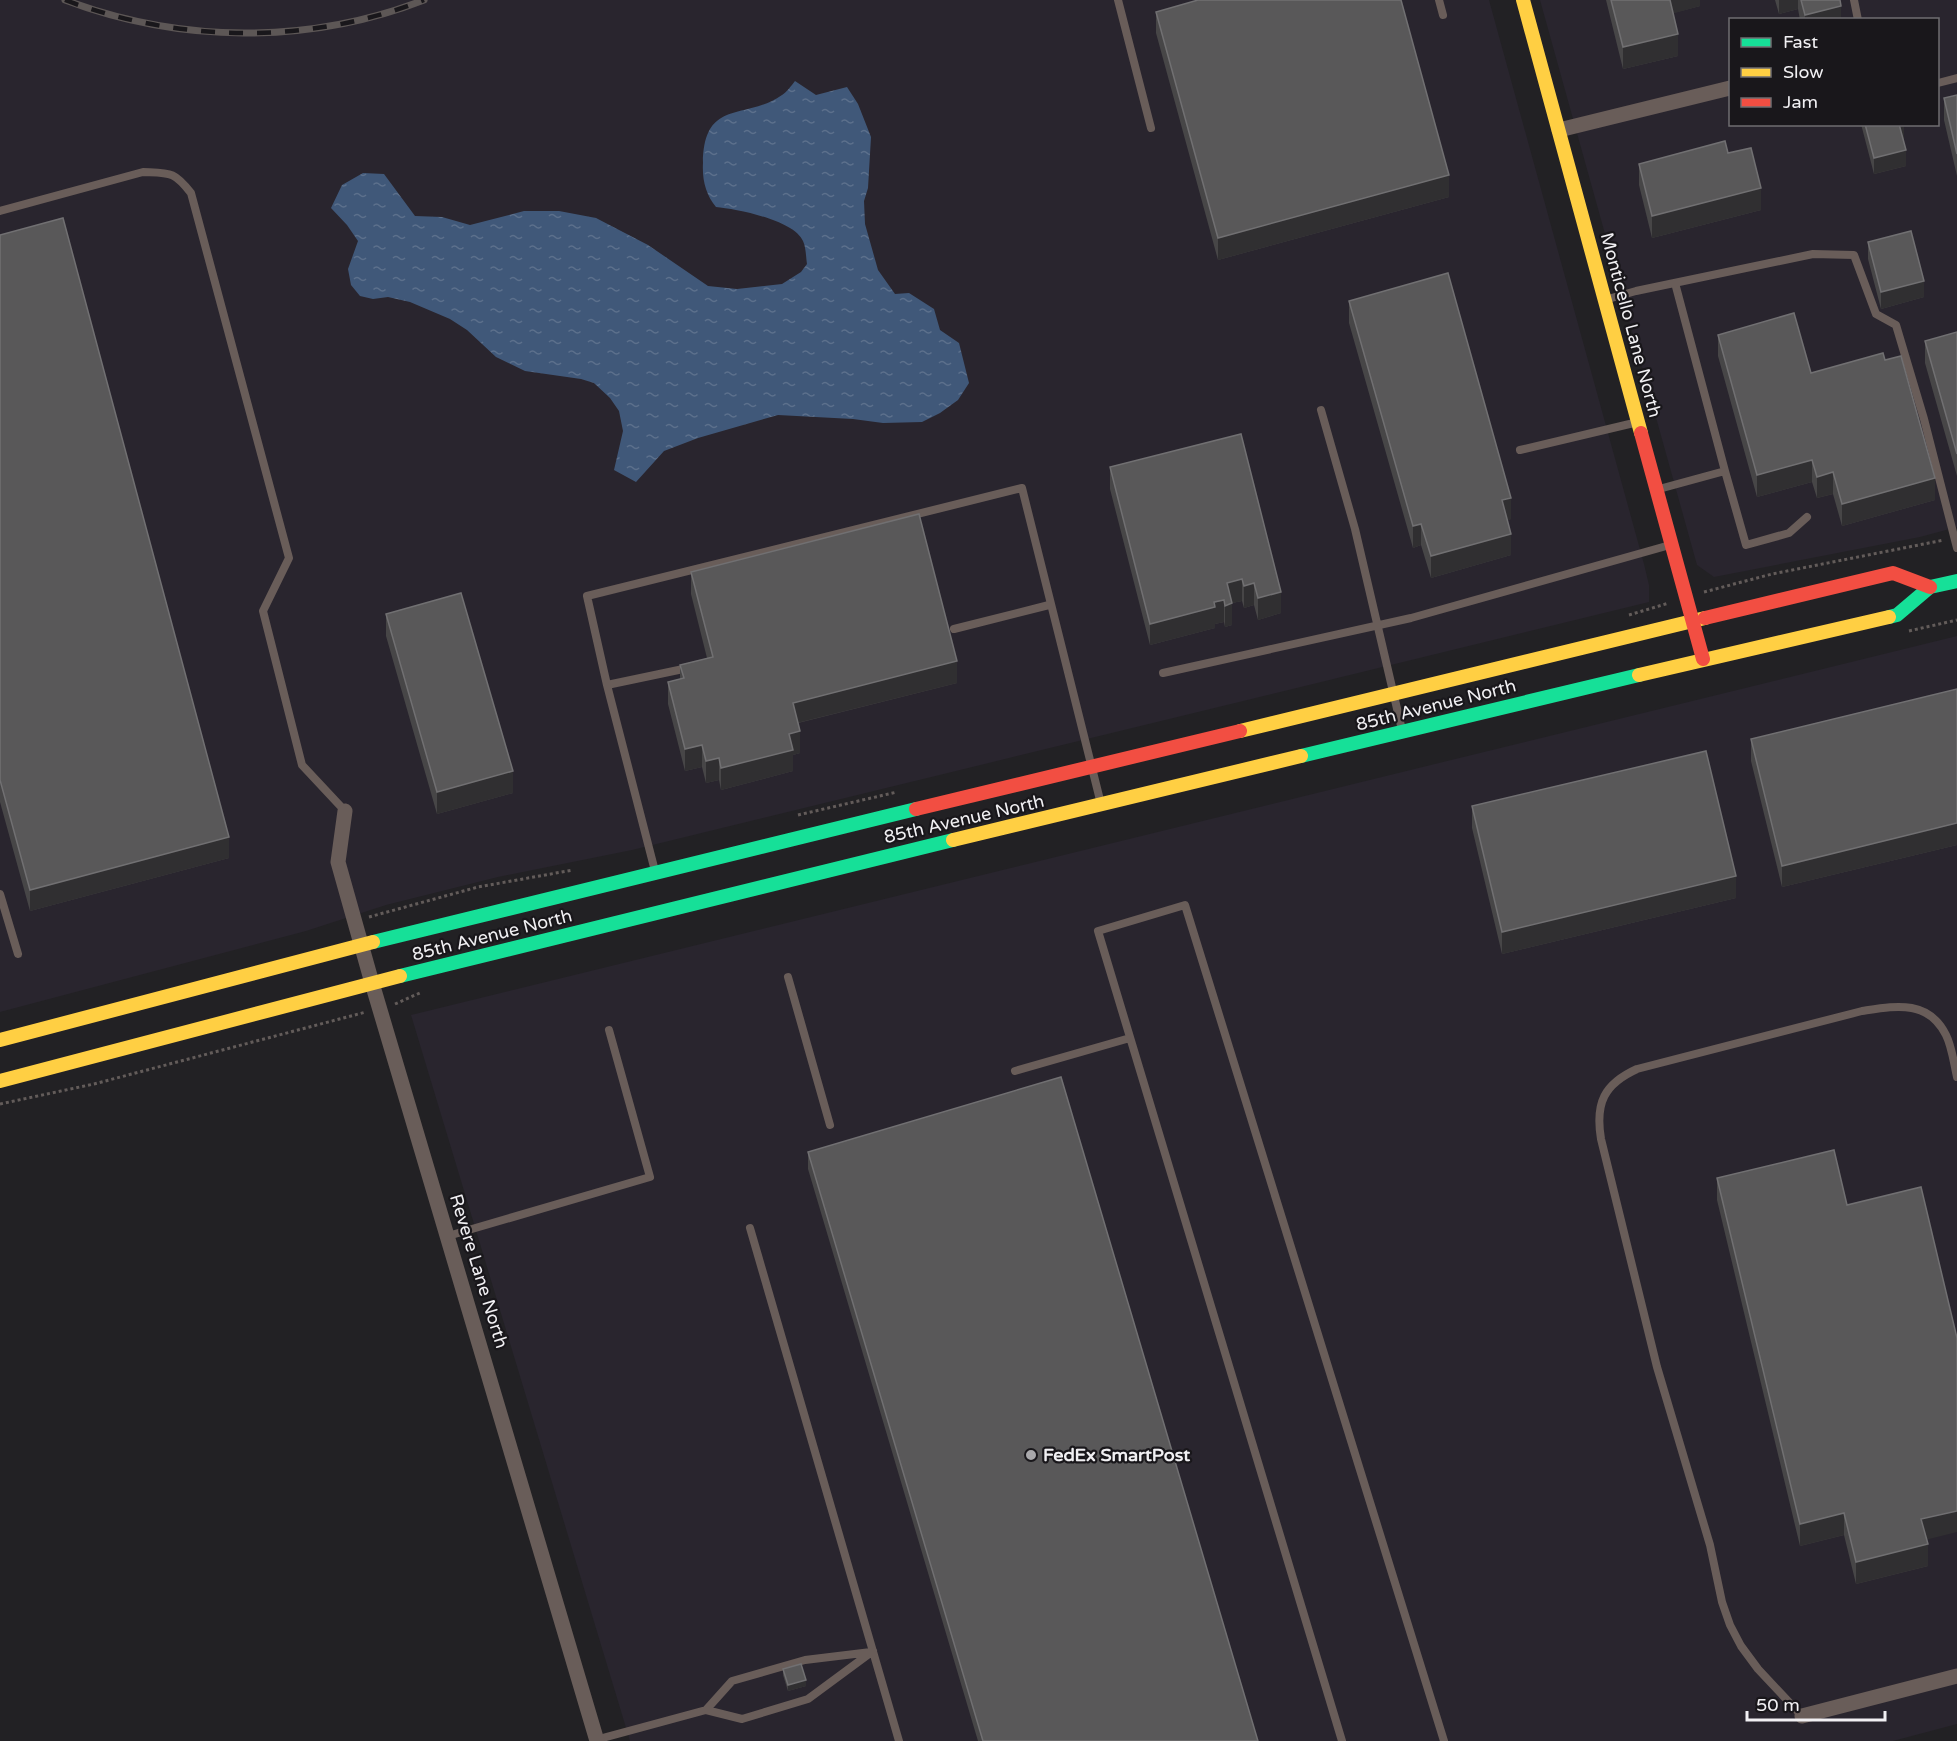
<svg xmlns="http://www.w3.org/2000/svg" width="1957" height="1741" font-family="'Varela Round',sans-serif">
<defs>
<pattern id="water-ripples" width="26" height="14" patternUnits="userSpaceOnUse" patternTransform="scale(1.5)"><rect width="26" height="14" fill="#405879"/><path d="M2 4q2-2 4 0t4 0M15 11q2-2 4 0t4 0" fill="none" stroke="#5c708c"/></pattern>
</defs>
<rect width="100%" height="100%" fill="#222124"/>
<!-- built -->
<path fill="#29252e" fill-rule="evenodd" d="M0 0H1489L1644 564 1649 585V602L632 850 498 877 386 905 306 931 0 1012Z
M1540 0H1957V527L1920 537 1714 577 1697 565ZM1730 20H1938V124H1730Z
M1957 636V1724L1893 1741H630L411 1015Z"/>
<!-- water -->
<path fill="url(#water-ripples)" d="M795 81 816 95 847 87 858 104 871 137 868 188 864 201 865 224 878 270 895 294 909 293 934 309 940 330 959 343 969 383 958 400 940 413 922 422 883 423 853 419 778 415 698 438 664 451 636 482 614 470 623 431 619 411 610 398 594 383 581 379 525 371 496 357 467 330 450 319 410 302 388 297 373 299 360 296 351 285 348 269 358 241 347 225 331 208 342 185 363 173 384 174 415 216 442 217 470 225 524 211H559L596 218 648 245 708 286 737 289 782 284 801 272 807 264C806 258 806 247 803 241 794 220 737 209 716 207 706 195 702 180 703 163 704 98 745 121 782 95 787 92 791 86 795 81Z"/>
<g fill="none" stroke-linecap="round" stroke-linejoin="round">
<!-- path -->
<path stroke="#635c5a" stroke-width="3" stroke-dasharray="3 3" stroke-linecap="butt" d="M1704 592 1772 574 1944 540
M1629 615 1669 603
M1909 631 1957 620
M798 815 897 792
M369 917 478 887 573 870
M395 1004 422 992
M0 1104 94 1084 366 1012"/>
<!-- lane -->
<path stroke="#695d59" stroke-width="8" d="M1118 0 1151 128
M1439 0 1443 15
M1854 0 1858 20
M1938 83 1957 78
M0 211 143 172C170 173 174 171 191 193L289 558 263 611 302 765 345 811
M1675 283 1725 471
M1608 299 1636 291 1813 254 1854 255 1876 314 1896 325 1924 419 1957 548
M1321 410 1355 529 1402 730
M1520 450 1638 422
M1659 489 1725 471 1746 545 1789 533 1807 517
M954 629 1049 605
M1163 673 1411 618 1670 545
M607 685 688 668
M655 871 607 685 587 596 1022 488 1101 804
M0 894 18 954
M788 977 830 1125
M1015 1071 1130 1038
M750 1228 899 1741
M448 1236 650 1177 609 1030
M706 1710 732 1681 805 1660 871 1652
M1802 1716 1758 1669 1741 1646 1730 1625 1722 1602 1710 1545 1657 1367 1601 1139C1595 1103 1604 1084 1637 1069L1862 1011C1895 1006 1928 999 1946 1035 1952 1047 1954 1064 1957 1077
M595 1740 706 1710 742 1719 808 1699 873 1651
M1342 1741 1098 931 1185 905 1444 1741"/>
<!-- street -->
<path stroke="#695d59" stroke-width="15" d="M1559 130 1730 88
M345 811 338 862 372 983 597 1741
M1802 1716 1957 1676"/>
<!-- fast -->
<path stroke="#16e098" stroke-width="14" d="M1889 617 1897 615 1930 587 1957 581
M1301 756 1639 675
M373 942 916 809
M400 976 953 840"/>
<!-- slow -->
<path stroke="#ffcf43" stroke-width="14" d="M1523 0 1641 433
M1639 675 1889 617
M1240 731 1705 618
M953 840 1301 756
M0 1040 373 942
M0 1081 400 976"/>
<!-- jam -->
<path stroke="#f24e42" stroke-width="14" d="M1641 433 1703 659
M1705 618 1893 573 1930 587
M916 809 1240 731"/>
<!-- rail casing -->
<g stroke="#5d5756" stroke-width="7">
<path id="rail" d="M65 0C179 43 309 45 424 0"/>
</g>
<!-- rail -->
<use href="#rail" stroke="#19171b" stroke-width="4.5" stroke-dasharray="14" stroke-linecap="butt"/>
</g>
<!-- wall -->
<path fill="#474647" d="M1606 0H1700V6L1673 13 1678 56 1623 69Z
M1775 0H1840L1841 20H1800L1798 9 1779 14Z
M1156 12 1449 197 1218 260 1156 33Z
M1957 95V176L1944 120V98Z
M1861 124H1904V139L1903 140 1906 166 1874 174Z
M1728 153 1761 210 1652 238 1639 185V164Z
M0 235 229 858 30 911 0 802Z
M1868 242 1924 297 1881 309 1868 259Z
M1349 301 1511 519 1507 520 1511 555 1431 578 1421 545 1413 548 1349 323Z
M1957 332V476L1925 363V341Z
M1718 335 1811 373 1885 360 1935 500 1842 526 1833 494 1817 498 1812 482 1757 497 1718 356Z
M1241 434 1281 613 1258 620 1254 605 1244 608 1242 601 1232 603V625L1225 627 1224 622 1215 624V628L1150 645 1110 489V467Z
M691 572 957 683 798 723 800 753 793 755V771L721 790 719 780 706 783 702 767 685 771 668 704V682L680 679V665L707 658 691 594Z
M386 614 513 793 437 814 386 636Z
M1957 689V845L1782 887 1751 761V739Z
M1472 806 1736 898 1502 954 1472 828Z
M808 1152 1258 1741H978L808 1169Z
M1717 1178 1926 1540 1928 1566 1856 1584 1844 1535 1800 1546 1717 1200Z
M783 1669 806 1686 788 1691 783 1675Z"/>
<!-- shaded-wall -->
<path fill="#302f31" d="M1668 0H1700V6L1668 15Z
M1779 0H1798V9L1779 14Z
M1841 6V20H1805V15Z
M1678 34V56L1623 69V47Z
M1899 124H1904V139L1899 141Z
M1906 150V166L1874 174V158Z
M1449 175V197L1218 260V238Z
M1761 188V210L1652 238V216Z
M1924 281V297L1881 309V292Z
M1812 460V482L1757 497V475Z
M1833 472V494L1817 498V477Z
M1935 478V500L1842 526V504Z
M1511 498V519L1502 522V500Z
M1421 524V545L1413 548V526Z
M1511 534V555L1431 578V556Z
M1242 579V601L1232 603V625L1225 627V606L1227 583Z
M1254 583V605L1244 608V586Z
M1281 592V613L1258 620V598Z
M1224 600V622L1215 624V628L1150 645V624Z
M957 661V683L793 724V703Z
M800 731V753L793 755V771L721 790V768L789 734Z
M702 745V767L685 771V749Z
M719 758V780L706 783V761Z
M513 771V793L437 814V792Z
M1957 823V845L1782 887V866Z
M229 837V858L30 911V890Z
M1736 876V898L1502 954V932Z
M1957 1511V1532L1921 1541V1519Z
M1844 1513V1535L1800 1546V1524Z
M1928 1544V1566L1856 1584V1562Z
M806 1680V1686L788 1691V1685Z"/>
<!-- building -->
<path fill="#595859" stroke="#717072" stroke-width="1.5" d="M1198 0H1401L1449 175 1218 238 1156 12Z
M1611 0H1670L1678 34 1623 47Z
M1801 0H1840L1841 6 1805 15Z
M1957 95V154L1944 98Z
M1865 124H1899L1906 150 1874 158Z
M1725 141 1728 153 1751 148 1761 188 1652 216 1639 164Z
M63 218 229 837 30 890 0 780V235Z
M1911 231 1924 281 1881 292 1868 242Z
M1448 273 1511 498 1502 500 1511 534 1431 556 1421 524 1413 526 1349 301Z
M1794 313 1811 373 1883 353 1885 360 1901 356 1935 478 1842 504 1833 472 1817 477 1812 460 1757 475 1718 335Z
M1957 332V454L1925 341Z
M1241 434 1281 592 1258 598 1254 583 1244 586 1242 579 1227 583 1232 603 1225 606 1224 600 1214 602 1215 607 1150 624 1110 467Z
M919 514 957 661 793 703 800 731 789 734 793 750 721 768 719 758 706 761 702 745 685 749 668 682 684 678 680 665 713 657 691 572Z
M461 593 513 771 437 792 386 614Z
M1957 689V823L1782 866 1751 739Z
M1706 751 1736 876 1502 932 1472 806Z
M1061 1077 1258 1741H983L808 1152Z
M1834 1150 1847 1205 1921 1187 1957 1338V1511L1921 1519 1928 1544 1856 1562 1844 1513 1800 1524 1717 1178Z
M801 1664 806 1680 788 1685 783 1669Z"/>
<!-- markers -->
<circle fill="#a9a8ab" stroke="#19171b" stroke-width="2" cx="1031" cy="1455" r="6"/>
<g text-anchor="middle" stroke-width="4.5" stroke-linejoin="round" paint-order="stroke">
<!-- street labels -->
<g font-size="18" fill="#f1f0f3" stroke="#19171b">
<text transform="translate(1631 325) rotate(75)" y="6">Monticello Lane North</text>
<text transform="translate(1436 705) rotate(-14)" y="6">85th Avenue North</text>
<text transform="translate(964 819) rotate(-13)" y="6">85th Avenue North</text>
<text transform="translate(492 935) rotate(-14)" y="6">85th Avenue North</text>
<text transform="translate(479 1271) rotate(73)" y="6">Revere Lane North</text>
</g>
<!-- poi labels -->
<g font-size="18" font-weight="bold" fill="#f1f0f3" stroke="#19171b" text-anchor="start">
<text x="1043" y="1461">FedEx SmartPost</text>
</g>
</g>
<!-- legend -->
<rect x="1729" y="18" width="210" height="108" fill="#19171b" stroke="#6f6e71" stroke-width="1.5"/>
<rect x="1741" y="38" width="30" height="9" fill="#16e098" stroke="#6f6e71" stroke-width="1.5"/>
<text x="1783" y="48" font-size="18" fill="#f1f0f3">Fast</text>
<rect x="1741" y="68" width="30" height="9" fill="#ffcf43" stroke="#6f6e71" stroke-width="1.5"/>
<text x="1783" y="78" font-size="18" fill="#f1f0f3">Slow</text>
<rect x="1741" y="98" width="30" height="9" fill="#f24e42" stroke="#6f6e71" stroke-width="1.5"/>
<text x="1783" y="108" font-size="18" fill="#f1f0f3">Jam</text>
<!-- scale -->
<path d="M1747 1711v9h138v-9" fill="none" stroke="#f1f0f3" stroke-width="3"/>
<text x="1756" y="1711" font-size="18" fill="#f1f0f3" stroke="#19171b" stroke-width="4.5" paint-order="stroke">50 m</text>
</svg>
